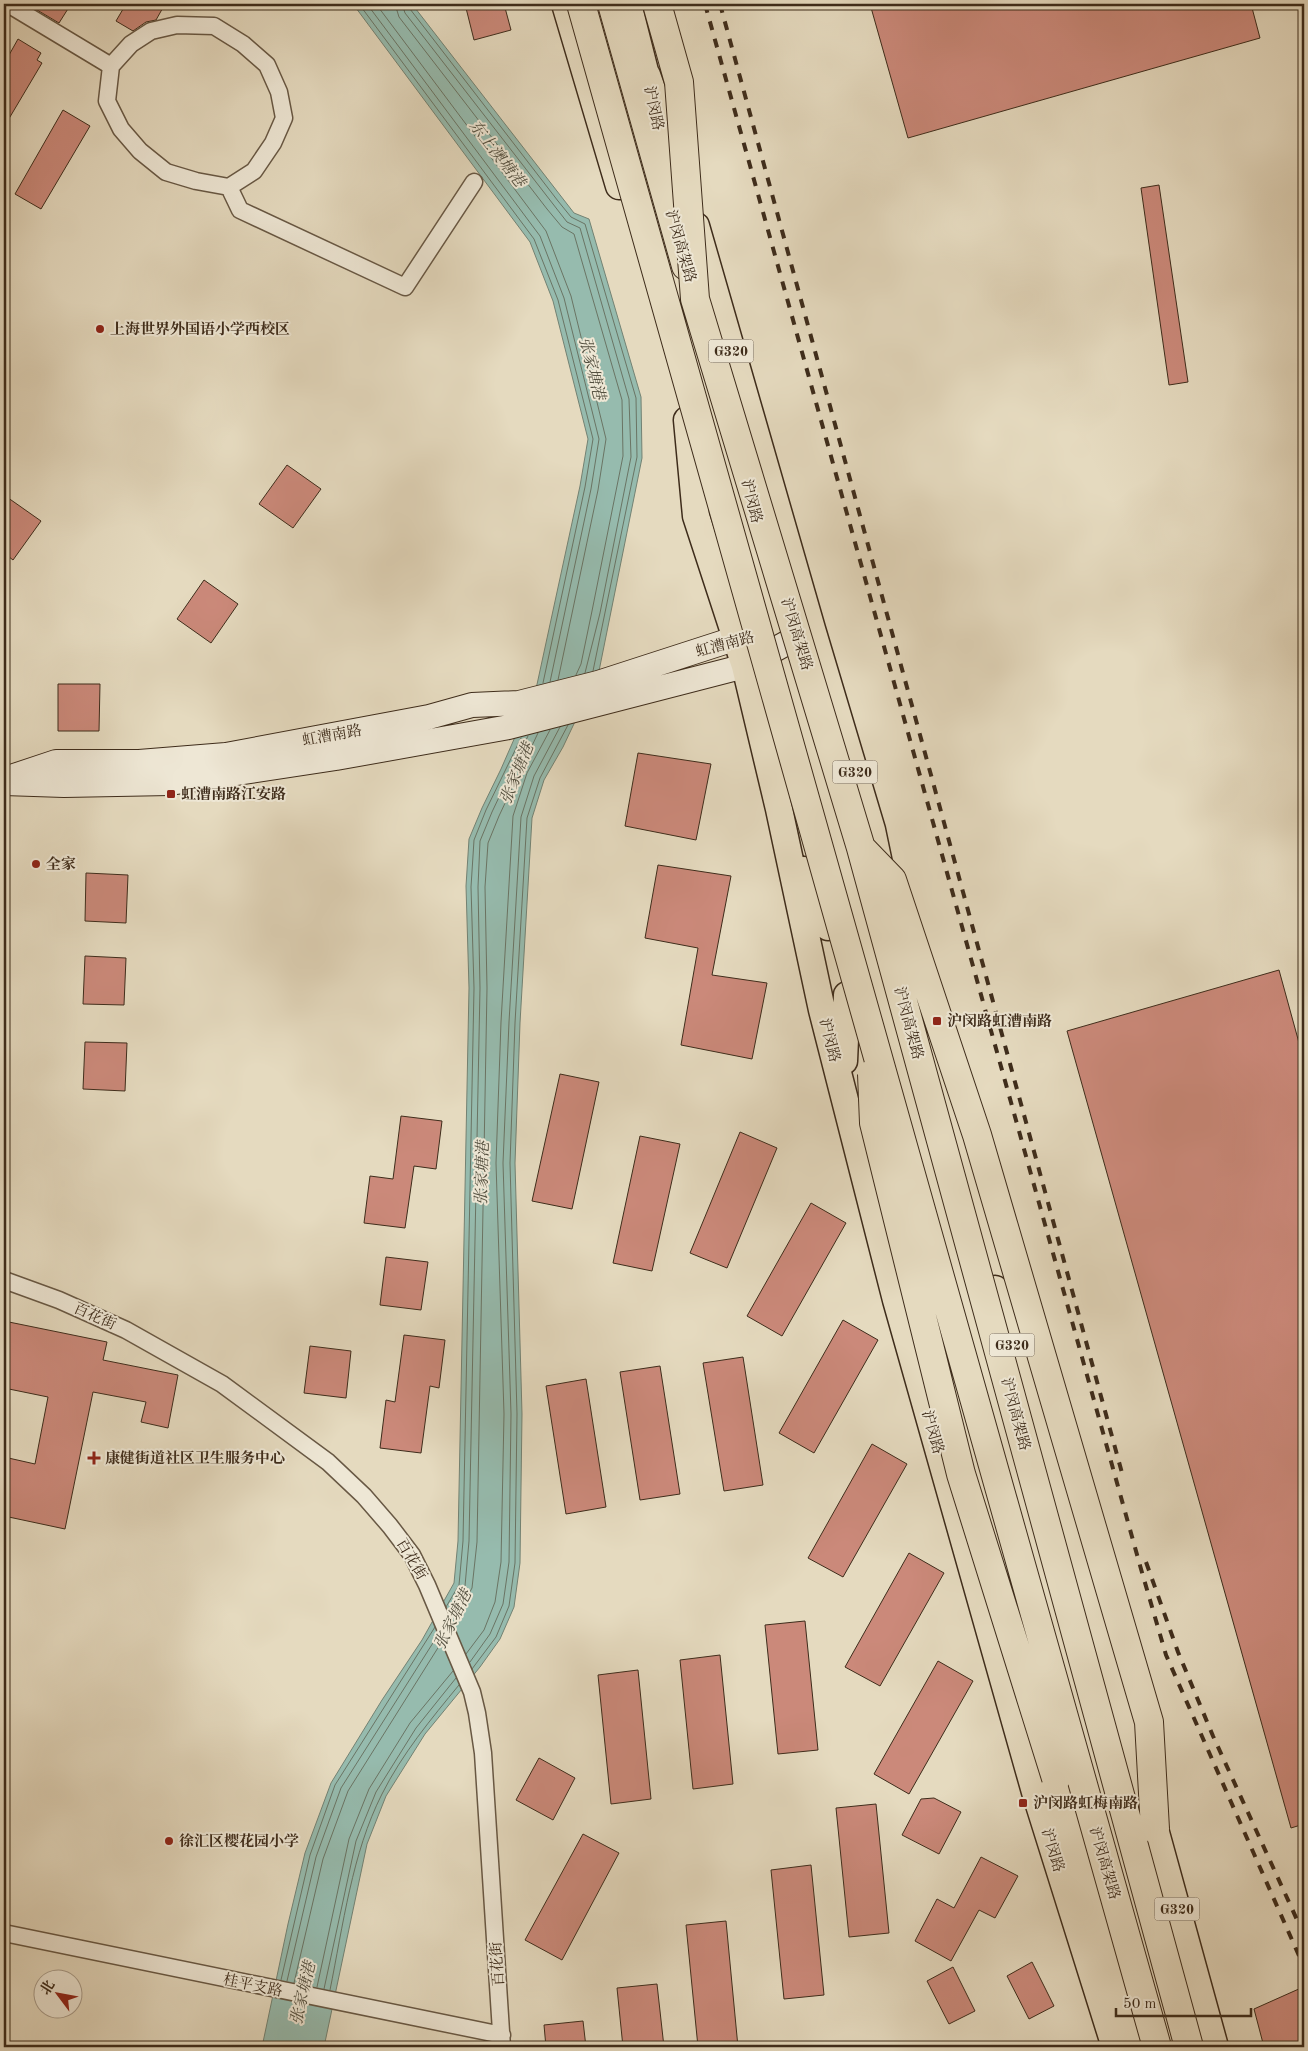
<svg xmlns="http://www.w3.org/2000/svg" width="1308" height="2051" font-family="'Old Standard TT','Noto Serif SC',serif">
<rect width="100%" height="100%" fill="#e5dabf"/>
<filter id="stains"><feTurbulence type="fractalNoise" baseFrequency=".004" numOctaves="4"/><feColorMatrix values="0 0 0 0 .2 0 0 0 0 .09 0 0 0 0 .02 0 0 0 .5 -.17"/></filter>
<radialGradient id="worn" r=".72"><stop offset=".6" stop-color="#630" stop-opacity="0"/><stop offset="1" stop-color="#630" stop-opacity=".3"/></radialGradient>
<!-- water -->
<path fill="#96bbae" stroke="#738273" d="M353 4H412L574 213 589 219 641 397 642 458 599 671 563 747 544 780 532 818 520 1023 515 1163 522 1414 520 1563 514 1607 500 1639 480 1667 425 1734 386 1796 367 1844 324 2047H262L288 1924 305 1853 331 1783 382 1700 422 1640 454 1583 458 1541 469 988 466 886 469 839 482 808 501 769 536 689 580 486 588 439 553 301 530 242Z"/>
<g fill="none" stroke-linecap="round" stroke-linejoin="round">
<!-- shore -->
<path stroke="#6a7464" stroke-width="1" d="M359 4 534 239 558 300 593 439 585 487 543 683
M367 4 540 236 564 298 599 439 591 489 550 682
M376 4 546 231 571 296 606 439 598 490 558 680
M395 4 399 17 547 209 562 227 574 234 622 400 623 456 592 611 581 664 576 675
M402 4 405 13 553 204 567 222 580 228 629 399 631 457 600 613 585 673
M409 4 410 9 558 201 571 217 585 224 636 398 637 457 593 671
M446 1607 459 1585 463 1541 474 988 471 887 474 840 486 810 521 738
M449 1614 465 1586 469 1541 480 988 478 887 480 841 492 812 528 736
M453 1623 472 1588 477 1542 487 988 485 887 488 843 499 816 538 733
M466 1654 484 1630 495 1602 501 1562 504 1414 496 1163 501 1022 513 816 527 773 550 730
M470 1662 490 1634 503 1604 509 1562 511 1414 503 1163 509 1022 521 817 534 776 560 727
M472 1669 496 1637 509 1606 515 1563 517 1414 510 1163 515 1023 527 818 540 778 568 725
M281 1980 310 1855 335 1785 435 1627
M287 1981 316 1857 341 1788 438 1635
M294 1983 323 1859 348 1791 441 1643
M317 1987 349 1839 369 1789 410 1723 453 1671
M324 1989 356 1841 376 1792 416 1728 456 1678
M330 1990C343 1926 352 1853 382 1794 402 1754 431 1719 459 1685"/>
</g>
<!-- building -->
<path fill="#cb897a" stroke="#3e2c1b" d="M27 4H71L59 23Z
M126 4H165L156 20 146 22 133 31 116 21Z
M465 4H504L511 30 474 40Z
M870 4H1251L1260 38 908 138Z
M18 39 41 53 37 60 42 63 4 127V64Z
M63 110 90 126 41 209 15 194Z
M1159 185 1188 382 1169 385 1141 188Z
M287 465 321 489 293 528 259 504Z
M4 495 41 521 13 560 4 553Z
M204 580 238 604 211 643 177 619Z
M58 684H100L99 731H58Z
M638 753 711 764 696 840 625 826Z
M658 865 731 876 712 975 767 983 752 1059 681 1045 698 948 645 938Z
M86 873 128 875 126 923 85 921Z
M85 956 126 958 124 1005 83 1004Z
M1279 970 1304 1061V1824L1291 1828 1067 1031Z
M85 1042 127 1043 125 1091 83 1089Z
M560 1074 599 1082 572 1209 532 1201Z
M401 1116 442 1121 436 1169 414 1166 405 1228 364 1223 370 1176 393 1179Z
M740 1132 777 1148 727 1268 690 1253Z
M640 1136 680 1144 652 1271 613 1263Z
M811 1203 846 1223 782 1336 747 1316Z
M386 1257 428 1262 421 1310 380 1305Z
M843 1320 878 1340 814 1453 779 1433Z
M4 1321 107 1342 103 1360 178 1375 168 1428 141 1422 146 1402 93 1392 65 1529 4 1516V1457L35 1464 48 1397 4 1388Z
M404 1335 445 1340 439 1388 430 1386 421 1453 380 1448 386 1400 395 1402Z
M310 1346 351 1351 346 1398 304 1393Z
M743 1357 763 1485 724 1491 703 1363Z
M660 1366 680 1494 640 1500 620 1372Z
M586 1379 606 1507 566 1514 546 1386Z
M872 1444 907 1464 843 1577 808 1558Z
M909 1553 944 1573 880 1686 845 1667Z
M805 1621 818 1750 778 1754 765 1625Z
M720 1655 733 1784 693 1789 680 1660Z
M938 1661 973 1681 909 1794 874 1774Z
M638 1670 651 1799 611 1804 598 1675Z
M539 1758 575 1778 553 1820 516 1800Z
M934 1798 961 1812 939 1854 902 1835 921 1799Z
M876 1804 889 1933 849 1937 836 1808Z
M583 1834 619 1853 562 1960 525 1940Z
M981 1857 1018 1876 995 1918 979 1910 951 1961 915 1941 937 1899 954 1908Z
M811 1865 824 1995 784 1999 771 1870Z
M726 1921 738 2047H698L686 1925Z
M1032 1962 1054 2006 1029 2019 1007 1976Z
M953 1967 975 2011 949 2024 927 1981Z
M657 1984 664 2047H623L617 1988Z
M1301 1988 1304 1996V2047H1264L1254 2009Z
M583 2021 586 2047H546L544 2025Z"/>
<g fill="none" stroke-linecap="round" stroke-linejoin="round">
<!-- minor casing -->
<g stroke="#685844" stroke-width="19">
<path id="minor" d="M8 4 111 66
M177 25 214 26 243 44 267 65 279 92 284 118 273 143 254 171 229 187 196 181 166 172 140 151 121 129 107 101 111 66 131 44 151 31Z
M229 187 240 210 405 287 474 182
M4 1280 59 1300 126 1330 222 1384 328 1462 364 1496 390 1526 412 1555 427 1585 472 1692 477 1713 483 1753 502 2047
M4 1933 502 2035"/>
</g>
<!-- secondary casing -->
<g stroke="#3e2c1b" stroke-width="26">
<path id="secondary" d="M8 778 56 762H139L226 755 429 717 472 705 519 703 598 683 737 638 754 635
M4 783 64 785 170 783 336 758 509 727 745 666 812 629"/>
</g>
<!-- primary casing -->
<g stroke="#3e2c1b" stroke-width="29">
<path id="primary" d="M565 4 619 186
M628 4 650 91
M647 75 680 169
M696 226 812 629 872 830 882 878
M687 420 696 516 745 666 779 809 822 1010 896 1300 1035 1792 1115 2047
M804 870 828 927
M844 1061 847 995
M995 1289 1136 1773 1155 1829 1215 2047"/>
</g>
<!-- trunk casing -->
<g stroke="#3e2c1b" stroke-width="30">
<path id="trunk" d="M612 4 686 266
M1056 1778 1071 1825 1132 2047"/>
</g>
<!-- minor -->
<use href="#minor" stroke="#eee7d5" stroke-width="16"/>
<!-- secondary -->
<use href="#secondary" stroke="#eee7d5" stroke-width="24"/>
<!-- primary -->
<use href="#primary" stroke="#e5dabf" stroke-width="26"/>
<!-- trunk -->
<use href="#trunk" stroke="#e5dabf" stroke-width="28"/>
<!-- rail -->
<path stroke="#3e2c1b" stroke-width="4" stroke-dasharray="9 9" stroke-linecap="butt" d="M705 4 1141 1569 1166 1655 1304 1967
M720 4 1122 1473
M1146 1562 1178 1652 1213 1736 1304 1935"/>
<!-- trunk-bridge casing -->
<g stroke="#3e2c1b" stroke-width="30" stroke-linecap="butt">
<path id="trunk-bridge" d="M581 4 1157 2047
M657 4 679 82 695 299 861 848 1189 2047
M863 850 892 880 977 1135 1149 1722 1155 1829
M872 1074 874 1123 961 1474 1056 1778"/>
</g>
<!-- trunk-bridge -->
<use href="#trunk-bridge" stroke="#e5dabf" stroke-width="28"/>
</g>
<!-- markers -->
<g fill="#8f2418" stroke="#eee7d5" stroke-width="2">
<circle cx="100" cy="329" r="5"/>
<rect x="166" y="789" width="10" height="10" rx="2.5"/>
<circle cx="36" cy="864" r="5"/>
<rect x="932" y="1016" width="10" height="10" rx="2.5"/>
<path d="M91.5 1450.5h5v5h5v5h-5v5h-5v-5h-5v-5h5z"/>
<rect x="1018" y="1798" width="10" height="10" rx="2.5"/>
<circle cx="169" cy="1841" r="5"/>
</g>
<g text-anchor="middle" stroke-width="4" stroke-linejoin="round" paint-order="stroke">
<!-- shield labels -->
<g fill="#eee7d5" stroke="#736453" stroke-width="1">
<rect x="708.5" y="339.5" width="45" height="23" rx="4"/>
<rect x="832.5" y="760.5" width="45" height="23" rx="4"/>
<rect x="989.5" y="1333.5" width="45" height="23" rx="4"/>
<rect x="1154.5" y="1897.5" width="45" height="23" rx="4"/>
</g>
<g font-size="14" font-weight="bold" fill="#3e2c1b">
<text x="731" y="356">G320</text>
<text x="855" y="777">G320</text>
<text x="1012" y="1350">G320</text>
<text x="1177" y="1914">G320</text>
</g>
<!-- street labels -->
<g font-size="15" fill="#3e2c1b" stroke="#eee7d5">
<text transform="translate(654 108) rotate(78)" y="5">沪闵路</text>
<text transform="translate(681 246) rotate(74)" y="5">沪闵高架路</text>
<text transform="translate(752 501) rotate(76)" y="5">沪闵路</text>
<text transform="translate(797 634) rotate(73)" y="5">沪闵高架路</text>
<text transform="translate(725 644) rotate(-15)" y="5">虹漕南路</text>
<text transform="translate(332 735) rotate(-10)" y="5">虹漕南路</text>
<text transform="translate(909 1023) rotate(75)" y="5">沪闵高架路</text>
<text transform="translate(830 1040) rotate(76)" y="5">沪闵路</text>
<text transform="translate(95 1316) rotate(24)" y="5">百花街</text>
<text transform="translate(1016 1414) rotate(75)" y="5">沪闵高架路</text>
<text transform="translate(933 1432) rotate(74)" y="5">沪闵路</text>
<text transform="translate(412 1559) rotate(59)" y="5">百花街</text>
<text transform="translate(1053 1850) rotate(73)" y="5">沪闵路</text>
<text transform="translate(1105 1863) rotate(74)" y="5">沪闵高架路</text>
<text transform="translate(497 1964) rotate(-94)" y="5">百花街</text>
<text transform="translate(253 1985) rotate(12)" y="5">桂平支路</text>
</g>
<!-- poi labels -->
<g font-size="15" font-weight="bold" fill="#3e2c1b" stroke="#eee7d5" text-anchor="start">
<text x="110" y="334">上海世界外国语小学西校区</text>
<text x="181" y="799">虹漕南路江安路</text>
<text x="46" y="869">全家</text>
<text x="947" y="1026">沪闵路虹漕南路</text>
<text x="105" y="1463">康健街道社区卫生服务中心</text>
<text x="1033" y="1808">沪闵路虹梅南路</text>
<text x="179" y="1846">徐汇区樱花园小学</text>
</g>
<!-- water labels -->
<g font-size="16" font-style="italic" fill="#545040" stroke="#eee7d5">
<text transform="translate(498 153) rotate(52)" y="6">东上澳塘港</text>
<text transform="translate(593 368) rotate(76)" y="6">张家塘港</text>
<text transform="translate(516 773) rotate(-68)" y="6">张家塘港</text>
<text transform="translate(481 1173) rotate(-88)" y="6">张家塘港</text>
<text transform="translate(452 1619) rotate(-64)" y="6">张家塘港</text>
<text transform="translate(302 1993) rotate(-77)" y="6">张家塘港</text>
</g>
</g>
<!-- margin -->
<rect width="1308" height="2051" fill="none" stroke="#e5dabf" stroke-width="20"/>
<rect x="5" y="5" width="1298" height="2041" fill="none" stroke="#3e2c1b" stroke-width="2.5"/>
<rect x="10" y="10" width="1288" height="2031" fill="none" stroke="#3e2c1b"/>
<!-- north arrow -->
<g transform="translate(58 1994) rotate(302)"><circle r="24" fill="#eee7d5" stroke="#a89c8b"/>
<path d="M0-4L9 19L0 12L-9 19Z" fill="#8f2418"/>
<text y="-8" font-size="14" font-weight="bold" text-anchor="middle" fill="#3e2c1b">北</text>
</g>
<!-- scale -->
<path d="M1116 2008v8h135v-8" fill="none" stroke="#3e2c1b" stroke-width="2.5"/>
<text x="1123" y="2008" font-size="15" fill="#3e2c1b" stroke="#eee7d5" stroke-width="4" paint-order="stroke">50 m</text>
<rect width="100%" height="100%" filter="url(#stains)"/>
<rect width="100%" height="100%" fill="url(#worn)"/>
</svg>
